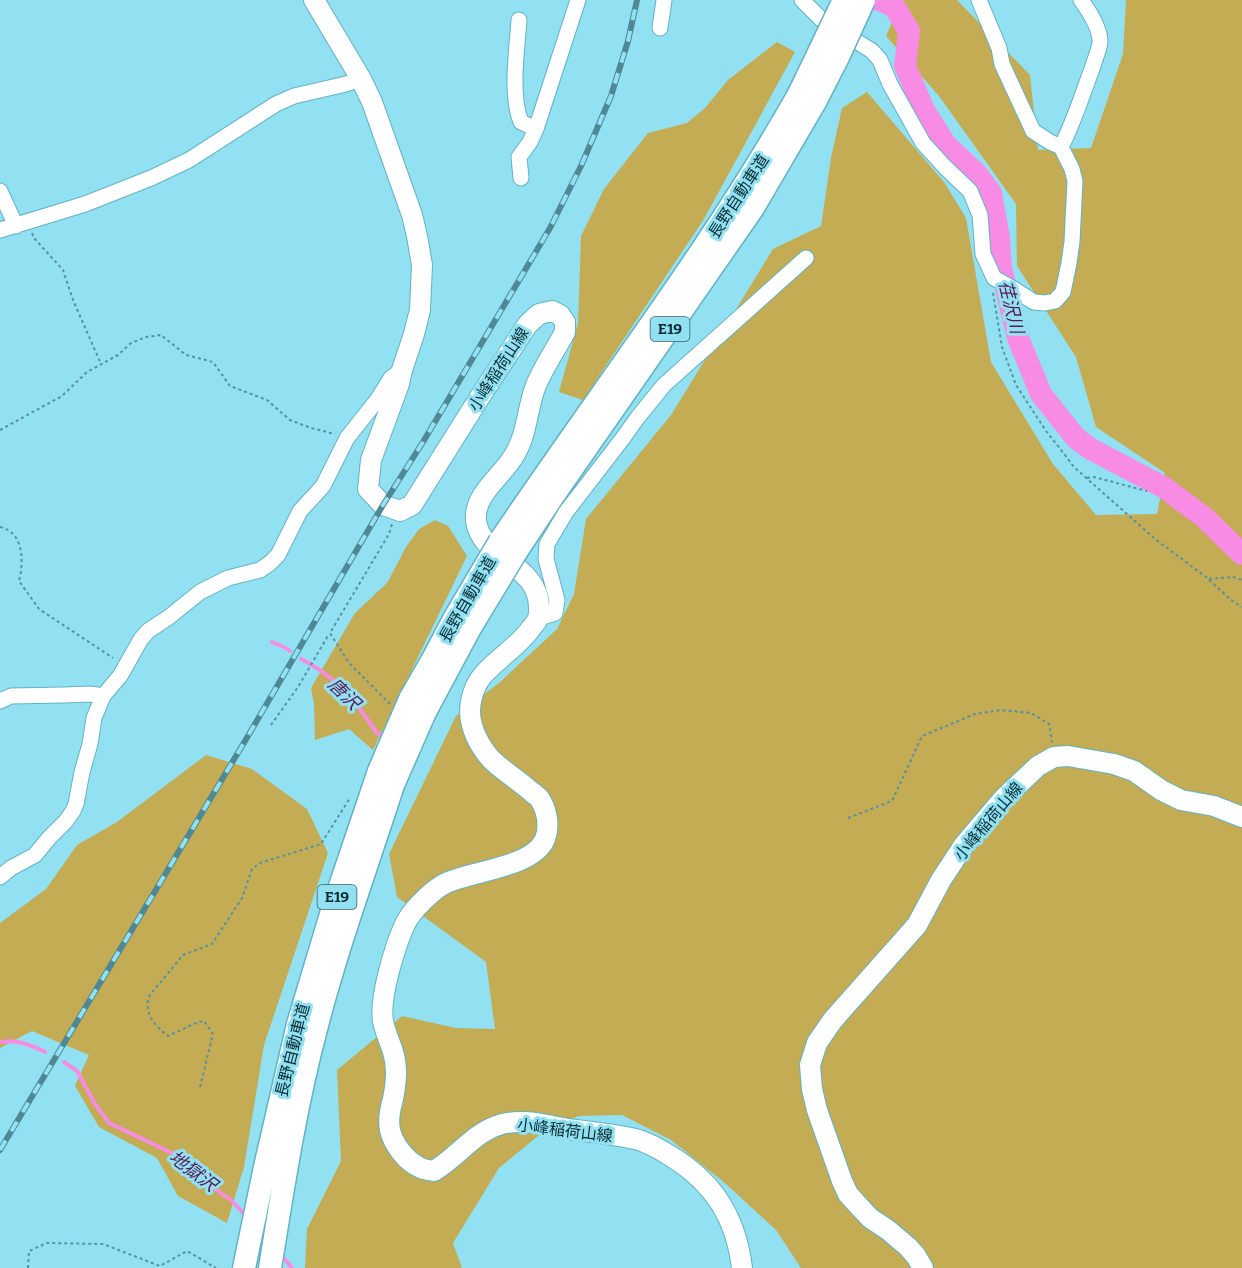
<svg xmlns="http://www.w3.org/2000/svg" width="1242" height="1268" font-family="Bitter,'Noto Sans JP',serif">
<rect width="100%" height="100%" fill="#92e1f3"/>
<!-- green -->
<path fill="#c4ac54" d="M902 0H957L1030 75 1038 150 1091 148 1123 54 1126 0H1242V1268H801L776 1230 726 1184 671 1140 622 1115 578 1116 538 1136 499 1168 453 1243 462 1268H305L307 1229 341 1161 337 1070 402 1016 456 1028 495 1029 486 962 397 897 389 854 456 716 499 683 557 629 574 594 586 519 671 415 773 249 821 226 831 158 842 108 867 92 944 182 966 218 991 362 1053 464 1096 515 1157 514 1165 473 1096 427 1076 357 1017 266 1016 204 939 96 886 36Z
M777 42 795 52 704 219 583 400 559 392 578 323 581 236 604 189 648 133 687 123 705 108 728 80Z
M435 520 448 526 467 556 373 750 349 729 315 740 314 704 311 688 355 613 387 583 406 547 419 529Z
M206 755 252 769 307 809 328 853 264 1045 244 1167 227 1223 178 1196 157 1158 99 1127 75 1086 89 1055 32 1031 0 1048V923L46 889 77 845 117 822Z"/>
<g fill="none" stroke-linecap="round" stroke-linejoin="round">
<!-- stream -->
<path stroke="#f88ce4" stroke-width="4" d="M272 642 286 648 290 651
M301 659 317 668 346 690 377 733 382 736
M0 1042C16 1039 31 1045 45 1052
M64 1062 77 1071 95 1104 109 1123 174 1154 182 1165 232 1201 246 1216
M281 1255 292 1268"/>
<!-- river -->
<path stroke="#f88ce4" stroke-width="22" d="M879 0 894 6 909 31 905 66 924 110 946 145 976 173 991 193 999 238 1001 268 1018 338 1041 394 1075 437 1089 448 1165 488 1204 517 1242 554"/>
<!-- minor casing -->
<g stroke="#63b1c3" stroke-width="17">
<path id="minor" d="M802 0 821 19 872 51 880 60 890 84 923 143 945 167 970 191 980 215 983 254 994 278 1012 288 1034 302 1045 303 1055 301 1063 292 1069 263 1072 242 1075 181 1072 169 1061 147 1050 142 1033 131 1002 64 999 48 979 0
M519 20C517 49 510 95 521 122L536 129 530 142 519 157 521 178
M660 28 664 0
M536 129 578 0
M1061 147C1074 122 1082 95 1092 69 1094 61 1099 51 1100 42 1100 28 1089 11 1081 0
M0 191 16 226
M0 230 85 204 151 178 189 160 276 104 294 96 346 84 361 79
M539 618 555 613 557 600 546 559 547 544 566 512 623 438 638 417 664 385 806 258
M0 701 11 696 64 695 90 694 103 696
M0 877 11 868 35 855 49 838 66 821 73 811 76 804 82 772 90 744 94 718 103 696 120 676 141 639 148 631 169 617 200 592 228 578 260 570 270 563 278 555 300 511 323 486 347 438 378 399 391 378 402 370"/>
</g>
<!-- major casing -->
<g stroke="#63b1c3" stroke-width="22">
<path id="major" d="M314 0 361 79 372 102 412 215 417 236 422 265 420 310 414 334 402 370 399 384 371 460 368 489 383 505 400 511 412 505 483 392 528 324 539 314 552 311 560 315 565 322V332C556 349 541 371 535 388 527 410 527 434 515 454 503 476 473 494 476 521 482 561 539 563 539 608 539 610 539 617 538 618 537 622 534 624 532 627 519 646 498 658 483 675 472 688 467 709 472 725 475 737 484 753 494 762 504 771 516 779 527 788 530 791 536 795 539 798 547 809 550 826 545 839 534 867 472 871 446 883 432 890 412 910 405 924 395 946 379 998 383 1021 385 1032 390 1042 393 1052 398 1068 396 1083 393 1099 390 1109 388 1120 390 1130 393 1144 406 1161 419 1167 423 1170 429 1170 434 1171 456 1158 472 1135 496 1126 519 1117 545 1125 568 1129 590 1132 613 1134 635 1139 648 1142 661 1150 672 1157 714 1183 736 1218 742 1268
M923 1268 916 1256 908 1247 888 1230 870 1218 856 1203 848 1194 842 1181 817 1110 812 1089 810 1065 817 1043 832 1021 917 925 941 880 964 845 1004 798 1038 766 1054 757 1068 756 1114 764 1134 771 1161 790 1181 800 1214 806 1242 817"/>
</g>
<!-- highway casing -->
<g stroke="#63b1c3" stroke-width="25">
<path id="highway" d="M500 541C600 392 711 250 799 94
M516 552 553 496 753 208 815 102
M410 699 433 659 454 619
M425 712 470 628
M244 1268 265 1167 298 1024 335 901 379 771
M270 1268C283 1188 295 1108 316 1029 337 947 367 866 393 785"/>
</g>
<!-- path -->
<path stroke="#56929f" stroke-width="2" stroke-dasharray="3 3" stroke-linecap="butt" d="M32 233 34 238 63 270 73 300 101 364
M993 293 1002 347 1016 385 1046 431 1058 446 1074 467 1155 539 1206 577 1231 600 1242 607
M0 430 62 396 87 372 118 355 131 343 146 337 161 335 186 355 213 362 230 386 267 400 290 420 311 428 335 434
M1087 478 1094 477 1147 491
M0 527C24 532 24 562 19 581L39 609 113 658
M1209 579 1233 577 1242 580
M390 704 349 663 330 633 389 534 392 524
M271 725 298 687 329 634
M848 818 892 801 922 736 975 714 1001 710 1031 713 1049 724 1052 742
M200 1087 213 1034 204 1021 196 1023 168 1036C155 1026 142 1012 150 995L183 955 212 944 242 898 252 869 260 863 321 844 350 798
M28 1268 29 1251 47 1243 103 1244 160 1266 187 1251 216 1268"/>
<!-- minor -->
<use href="#minor" stroke="#fff" stroke-width="15"/>
<!-- major -->
<use href="#major" stroke="#fff" stroke-width="20"/>
<!-- highway -->
<use href="#highway" stroke="#fff" stroke-width="22"/>
<!-- rail casing -->
<g stroke="#4f8895" stroke-width="6">
<path id="rail" d="M0 1150 245 741 383 505 423 442 550 228 581 166 611 96 628 41 637 0"/>
</g>
<!-- rail -->
<use href="#rail" stroke="#92e1f3" stroke-width="4" stroke-dasharray="11" stroke-linecap="butt"/>
<!-- highway-bridge casing -->
<g stroke="#63b1c3" stroke-width="25" stroke-linecap="butt">
<path id="highway-bridge" d="M799 94 844 0
M815 102 838 57 864 0
M454 619 500 541
M470 628 516 552
M379 771 410 699
M393 785 425 712"/>
</g>
<!-- highway-bridge -->
<use href="#highway-bridge" stroke="#fff" stroke-width="22"/>
</g>
<g text-anchor="middle" stroke-width="6" stroke-linejoin="round" paint-order="stroke">
<!-- shield labels -->
<g fill="#92e1f3" stroke="#32626d" stroke-width="1.5">
<rect x="650.5" y="317" width="39" height="24" rx="4.5"/>
<rect x="317.5" y="885" width="39" height="24" rx="4.5"/>
</g>
<g font-size="15" font-weight="bold" fill="#092c33">
<text x="670" y="334">E19</text>
<text x="337" y="902">E19</text>
</g>
<!-- street labels -->
<g font-size="16" fill="#092c33" stroke="#92e1f3">
<text transform="translate(738 196) rotate(-57)" y="6">長野自動車道</text>
<text transform="translate(498 369) rotate(-57)" y="6">小峰稲荷山線</text>
<text transform="translate(467 599) rotate(-60)" y="6">長野自動車道</text>
<text transform="translate(988 821) rotate(-50)" y="6">小峰稲荷山線</text>
<text transform="translate(292 1050) rotate(-76)" y="6">長野自動車道</text>
<text transform="translate(565 1130) rotate(7)" y="6">小峰稲荷山線</text>
</g>
<!-- water labels -->
<g font-size="18" font-style="italic" fill="#5a1851" stroke="#92e1f3">
<text transform="translate(1011 307) rotate(76)" y="6">荏沢川</text>
<text transform="translate(344 694) rotate(44)" y="6">唐沢</text>
<text transform="translate(193 1171) rotate(37)" y="6">地獄沢</text>
</g>
</g>
</svg>
